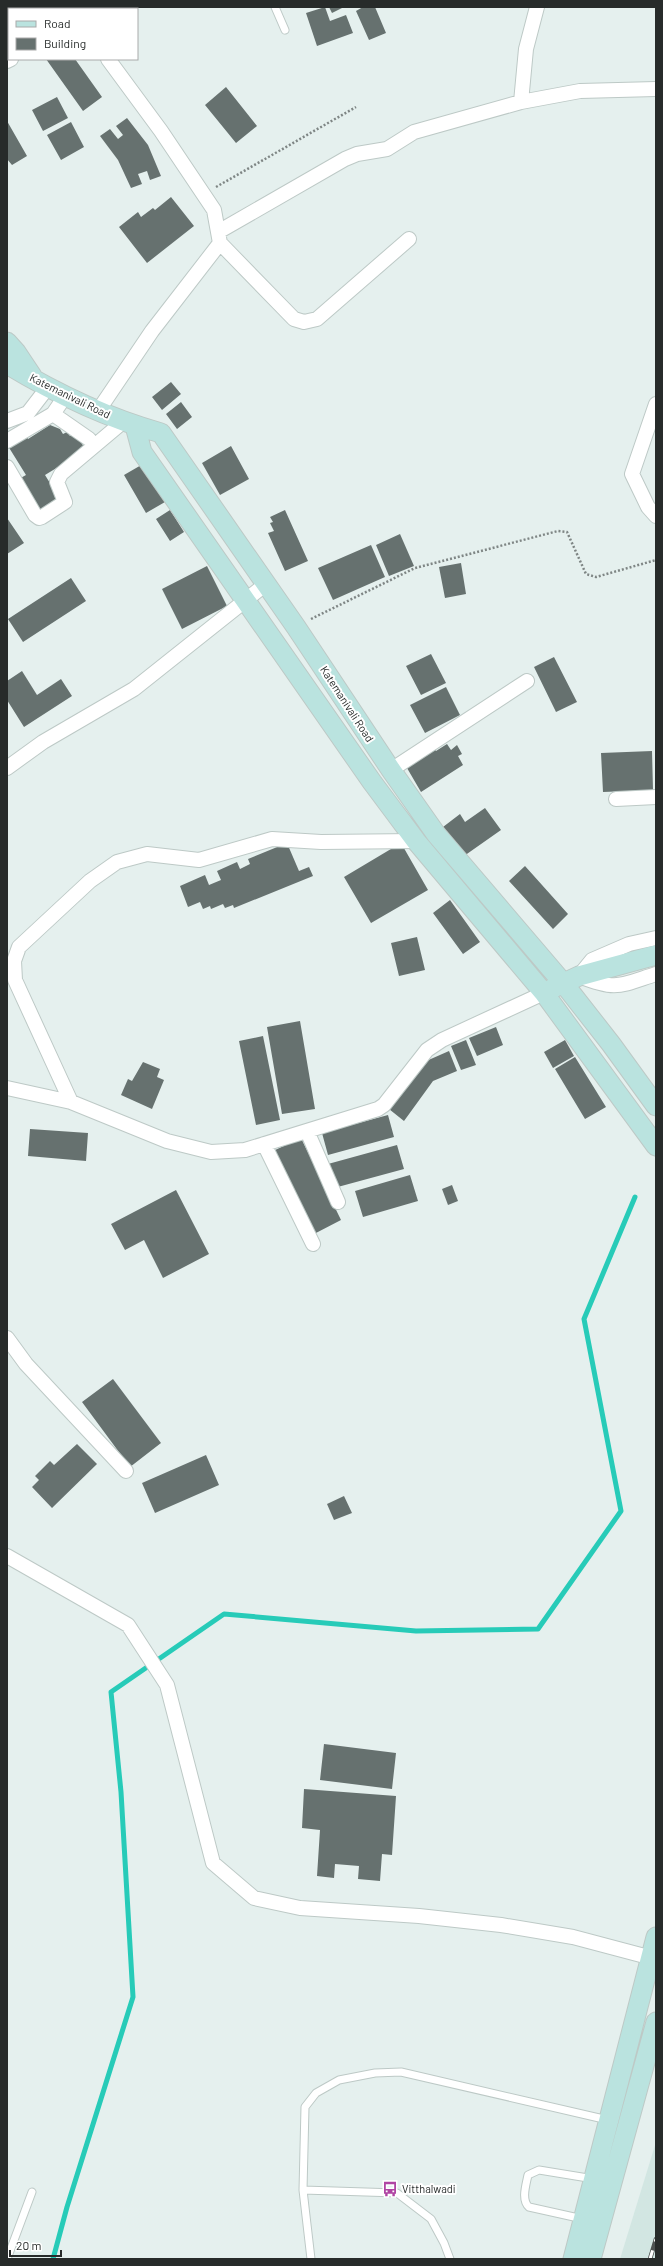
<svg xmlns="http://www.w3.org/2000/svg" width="663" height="2266" font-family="Barlow,sans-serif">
<rect width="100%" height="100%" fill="#e5f0ee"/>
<!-- built -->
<path fill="#d2e6e2" d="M656 2142V2259H620Z"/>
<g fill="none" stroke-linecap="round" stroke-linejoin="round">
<!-- stream -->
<path stroke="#27cbb8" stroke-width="5" d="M53 2259 67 2207 133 1997 121 1792 111 1692 224 1614 416 1631 538 1629 621 1511 584 1319 635 1197"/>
</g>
<!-- building -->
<path fill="#66716f" d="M325 7 330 21 346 15 353 33 317 46 306 13Z
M329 7H344L332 13Z
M363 7H375L386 33 369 40 356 11Z
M7 16H9V43L7 44Z
M46 59H75L102 97 83 111Z
M226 87 257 126 236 143 205 105Z
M57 97 68 118 43 131 32 110Z
M127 118 148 145 161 176 150 180 147 171 138 174 142 184 131 188 118 160 100 136 110 129 118 139 123 135 116 126Z
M7 121 27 156 12 165 7 159Z
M71 122 84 147 61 160 47 135Z
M171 197 194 226 147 263 119 227 138 212 141 217 153 208 155 210Z
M171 382 181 394 162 410 152 397Z
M181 402 192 417 177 429 166 414Z
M50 425 60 429 63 434 67 432 70 436 75 433 86 450 45 475 61 501 39 515 17 480 26 475 8 446 26 434 28 439Z
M231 446 249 479 220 495 202 463Z
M143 464 165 502 146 513 124 475Z
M170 510 184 532 170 541 156 519Z
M285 510 308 561 285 571 268 533 274 531 270 523 273 522 270 517Z
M7 518 24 543 7 554Z
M400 534 414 566 389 576 376 545Z
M371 545 385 577 333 600 318 568Z
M461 563 466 594 445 598 439 567Z
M207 566 227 606 182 629 162 589Z
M71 578 86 601 23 642 8 619Z
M431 654 446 683 421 695 406 666Z
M554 657 577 702 556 712 534 667Z
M22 671 37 695 61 679 72 696 24 727 7 700V681Z
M446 687 460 715 425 733 410 705Z
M447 744 451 750 457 745 462 754 458 756 463 765 421 792 407 768 418 761 416 757 433 747 436 751Z
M652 751 653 790 603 792 601 753Z
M485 808 501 830 464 856 443 827 460 814 465 822Z
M287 843 299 871 309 867 313 876 234 908 233 905 225 908 223 904 211 909 210 906 203 909 200 902 188 907 180 886 205 875 209 885 221 880 217 871 237 862 240 869 250 864 248 859Z
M401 843 428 890 371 923 344 877Z
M525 866 568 914 553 929 509 881Z
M450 900 480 942 463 954 433 913Z
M417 937 425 970 399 976 391 943Z
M300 1021 315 1109 282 1114 267 1027Z
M496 1027 503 1045 477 1056 469 1038Z
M263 1036 280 1120 256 1125 239 1041Z
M466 1040 476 1065 461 1070 451 1046Z
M565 1040 574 1056 553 1068 544 1052Z
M449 1051 457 1071 433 1081 404 1121 389 1109 424 1062Z
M575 1057 606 1107 585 1119 555 1069Z
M143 1062 160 1069 157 1077 164 1080 152 1109 121 1095 128 1079 132 1081Z
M388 1115 394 1137 328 1155 322 1133Z
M30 1129 88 1133 86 1161 28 1156Z
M301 1138 341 1220 314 1234 273 1151Z
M397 1145 404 1169 334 1188 328 1164Z
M410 1175 418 1201 363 1217 355 1191Z
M452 1185 458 1201 448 1205 442 1189Z
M176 1190 209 1254 163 1278 144 1240 125 1250 111 1224Z
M113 1379 161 1443 130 1467 82 1402Z
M77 1444 97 1464 52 1508 32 1487 39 1480 35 1476 50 1461 54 1465Z
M206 1455 219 1485 155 1513 142 1483Z
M344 1496 352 1513 334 1520 327 1504Z
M324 1744 396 1753 392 1789 320 1780Z
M304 1789 396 1796 392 1855 382 1854 380 1881 358 1879 359 1866 335 1864 334 1878 317 1876 320 1830 302 1828Z"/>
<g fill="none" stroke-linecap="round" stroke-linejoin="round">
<!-- lane casing -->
<g stroke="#bdc9c6" stroke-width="9">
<path id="lane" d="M275 7 285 30
M303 2190 397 2193 431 2219 444 2243 450 2259
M583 2219 529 2207C521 2200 526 2185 528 2175L539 2170 594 2179
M7 2259 32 2192
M311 2259 303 2190 305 2107 316 2093 339 2080 375 2073 401 2072 608 2120"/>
</g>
<!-- street casing -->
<g stroke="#bdc9c6" stroke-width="16">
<path id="street" d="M63 7 65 9
M7 61 11 59
M521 102 526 49 537 7
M218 232 345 159 357 154 387 149 414 132 521 102 580 91 656 89
M220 243 294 319 304 322 317 319 409 239
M656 404 632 474 648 507 656 516
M98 411 152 331 220 243 214 210 161 131 108 59
M53 414 89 439
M7 421 28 413 48 387
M7 441 53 414 66 395
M7 467 35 515 39 518 42 517 65 502 57 482 61 474 124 421
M7 768 43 742 134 689 266 584
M391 770 527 681
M616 799 656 797
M656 938 629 944 592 960 579 976C617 991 619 986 656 974
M7 1088 71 1102 167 1141 211 1152 245 1150 378 1109 384 1105 427 1050 442 1040 544 993
M71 1102 15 980 14 961 19 947 90 881 117 862 147 854 199 860 272 839 321 842 416 841
M307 1131 338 1202
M264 1144 313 1244
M7 1338 26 1364 126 1471
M7 1556 128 1625 167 1685 213 1863 254 1898 300 1908 419 1916 501 1925 573 1937 656 1959"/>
</g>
<!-- secondary casing -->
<g stroke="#bdc9c6" stroke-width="21">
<path id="secondary" d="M7 342 16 352 32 376
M7 364C55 393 107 418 161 433L296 627 391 770 436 834 564 984 611 1044 656 1106
M135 426 142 452 372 782 416 841 544 993 656 1146
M553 988 579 976 656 955
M573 2259 656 1937
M591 2259 656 2022"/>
</g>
<!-- path -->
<path stroke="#7f8685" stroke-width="2.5" stroke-dasharray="2 2" stroke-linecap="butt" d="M216 187 356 107
M311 619 415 568 558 531 567 532 586 574 596 577 656 560"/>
<!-- lane -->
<use href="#lane" stroke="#fff" stroke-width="7"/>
<!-- street -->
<use href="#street" stroke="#fff" stroke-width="14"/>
<!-- secondary -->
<use href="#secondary" stroke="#bae3df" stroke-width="19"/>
<!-- rail casing -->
<g stroke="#4d5251" stroke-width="4.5">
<path id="rail" d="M650 2259 656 2239"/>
</g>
<!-- rail -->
<use href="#rail" stroke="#fff" stroke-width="3" stroke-dasharray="9" stroke-linecap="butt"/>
</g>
<!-- icons -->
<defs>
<g id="bus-bare" transform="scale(1.2)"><path d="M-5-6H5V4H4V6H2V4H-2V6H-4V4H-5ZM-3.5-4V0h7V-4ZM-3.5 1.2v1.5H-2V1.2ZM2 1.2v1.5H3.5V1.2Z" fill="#b044a3" stroke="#fff" stroke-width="2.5" paint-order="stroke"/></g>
</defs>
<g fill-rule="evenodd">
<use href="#bus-bare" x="390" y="2189"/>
</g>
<g text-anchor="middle" stroke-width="4" stroke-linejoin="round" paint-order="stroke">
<!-- street labels -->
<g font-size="11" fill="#272b2a" stroke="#fff">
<text transform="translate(70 396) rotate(26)" y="4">Katemanivali Road</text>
<text transform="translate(347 704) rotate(57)" y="4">Katemanivali Road</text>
</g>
<!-- poi labels -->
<g font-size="11" fill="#272b2a" stroke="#fff" text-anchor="start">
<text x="402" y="2193">Vitthalwadi</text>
</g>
</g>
<!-- border -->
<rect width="663" height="2266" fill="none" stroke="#272b2a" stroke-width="16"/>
<!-- legend -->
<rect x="8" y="8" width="130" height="52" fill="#ffffff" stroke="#a9aaaa"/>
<rect x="16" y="21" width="20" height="6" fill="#bae3df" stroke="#a9aaaa"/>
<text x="44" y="28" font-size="12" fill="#272b2a">Road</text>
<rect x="16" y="38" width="20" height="12" fill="#66716f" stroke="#a9aaaa"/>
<text x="44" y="48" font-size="12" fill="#272b2a">Building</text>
<!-- scale -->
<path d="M10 2250v6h51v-6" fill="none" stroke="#272b2a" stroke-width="2"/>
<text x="16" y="2250" font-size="12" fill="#272b2a" stroke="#ffffff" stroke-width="3" paint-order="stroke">20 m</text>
</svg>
